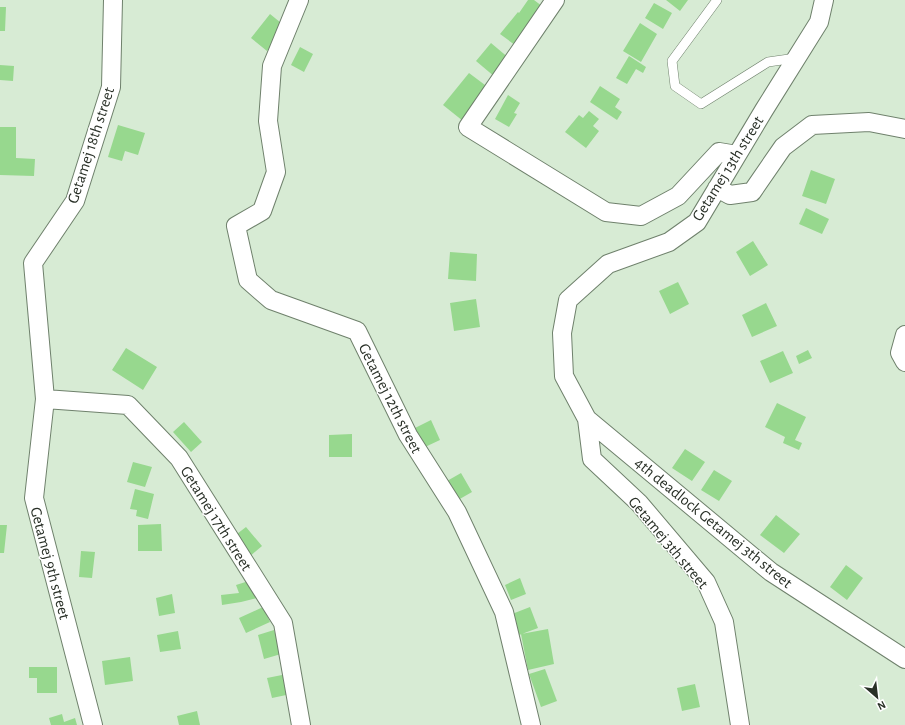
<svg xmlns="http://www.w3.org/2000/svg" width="905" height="725" font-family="'Alegreya Sans',sans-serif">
<rect width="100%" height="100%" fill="#d7ebd4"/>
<!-- building -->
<path fill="#97d88e" d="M528 0H534L546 9 519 48 500 34 518 12 519 13Z
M666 0H688L680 11Z
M654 3 672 13 663 29 645 18Z
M0 7H6L5 31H0Z
M270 14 286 27 267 51 251 38Z
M640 23 657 34 641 62 623 51Z
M491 43 510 59 495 77 476 61Z
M300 47 313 54 304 72 291 65Z
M629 56 646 67 643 73 636 69 627 84 616 78Z
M0 65 14 66 13 81 0 80Z
M469 73 489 88 463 121 443 105Z
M600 86 620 99 615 107 622 112 617 120 590 102Z
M508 95 520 103 514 113 517 114 509 127 495 119Z
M589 111 599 119 593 126 599 131 586 148 565 132 579 115 583 118Z
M118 125 145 133 138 155 125 151 122 161 108 157Z
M0 127H16V158L35 159 34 176 0 175Z
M811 170 835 179 826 204 802 196Z
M806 208 829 219 822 234 799 224Z
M753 241 768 265 750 276 736 252Z
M450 252 477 254 476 281 448 279Z
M678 282 689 304 670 314 659 291Z
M476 299 480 327 454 331 450 303Z
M766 303 777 326 752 337 742 315Z
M126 348 157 367 143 390 112 370Z
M808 350 812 358 799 364 796 356Z
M783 351 793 373 770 383 760 361Z
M777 403 806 417 795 440 802 443 799 450 783 443 785 437 765 427Z
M431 420 440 440 425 447 415 428Z
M184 422 202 442 191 452 173 432Z
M352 434V457H329V435Z
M685 449 705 462 692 481 672 468Z
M133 462 152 467 145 487 127 482Z
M714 470 732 481 719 501 701 490Z
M461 473 472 492 458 500 447 481Z
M135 489 154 494 148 519 136 516 137 510 130 509Z
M776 515 800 534 784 553 760 535Z
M161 524 162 551H138V525Z
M0 525H7L4 553H0Z
M246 527 262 546 249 557 233 537Z
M81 551 95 552 92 578 79 577Z
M846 565 863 578 847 600 830 587Z
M520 578 526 594 511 600 505 585Z
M252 580 257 598 241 602 222 605 221 595 239 593 236 585Z
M172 594 175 613 159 616 156 598Z
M263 607 270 622 246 633 239 618Z
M530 607 538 628 519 635 512 614Z
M548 629 554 664 528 670 521 634Z
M274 630 281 654 264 659 258 635Z
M178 631 181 649 160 652 157 635Z
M130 657 133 681 105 685 102 661Z
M29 667H57V693H37V678H29Z
M545 669 557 701 541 707 529 674Z
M287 674 291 694 272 698 267 678Z
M695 684 700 707 682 711 677 688Z
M197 711 200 725H179L177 716Z
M62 714 64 722 75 718 77 725H51L49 718Z"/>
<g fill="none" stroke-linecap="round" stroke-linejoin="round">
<!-- service casing -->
<g stroke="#6f816c" stroke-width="10">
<path id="service" d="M717 0 672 61 675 86 701 104 768 62 796 58"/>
</g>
<!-- minor casing -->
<g stroke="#6f816c" stroke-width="20">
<path id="minor" d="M299 0 272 66 268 121 276 172 262 211 236 226 248 280 271 300 357 331 408 435 457 512 504 612 531 725
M555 0 468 127 606 212 641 216 678 196 719 152 737 155
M717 188 730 195 752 192 783 147 812 125 869 122 905 129
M905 335 900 353 905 362
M45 399 128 405 179 458 283 623 301 725
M587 419 771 572 905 659
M93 725 34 498 45 399 33 263 75 201 111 87 113 0
M740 725 724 622 706 582 639 503 592 459 587 419 564 376 562 333 568 300 608 264 669 242 697 222 764 110 819 22 824 0"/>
</g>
<!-- service -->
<use href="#service" stroke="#fff" stroke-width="9"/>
<!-- minor -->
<use href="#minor" stroke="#fff" stroke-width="18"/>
</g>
<g text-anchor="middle" stroke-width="3" stroke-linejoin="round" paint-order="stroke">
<!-- street labels -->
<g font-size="16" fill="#293027" stroke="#fff">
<text transform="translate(90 145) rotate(-72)" y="6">Getamej 18th street</text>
<text transform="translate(727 168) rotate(-58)" y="6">Getamej 13th street</text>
<text transform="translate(391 398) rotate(63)" y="6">Getamej 12th street</text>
<text transform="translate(217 518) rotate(58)" y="6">Getamej 17th street</text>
<text transform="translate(714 522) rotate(39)" y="6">4th deadlock Getamej 3th street</text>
<text transform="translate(669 542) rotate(50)" y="6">Getamej 3th street</text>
<text transform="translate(51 563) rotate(75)" y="6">Getamej 9th street</text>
</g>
</g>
<!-- north arrow -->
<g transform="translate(877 697) rotate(152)" stroke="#ffffff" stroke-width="3" paint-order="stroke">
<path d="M0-3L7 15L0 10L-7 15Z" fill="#293027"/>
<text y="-6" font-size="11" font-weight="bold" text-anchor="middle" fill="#293027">N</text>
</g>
</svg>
